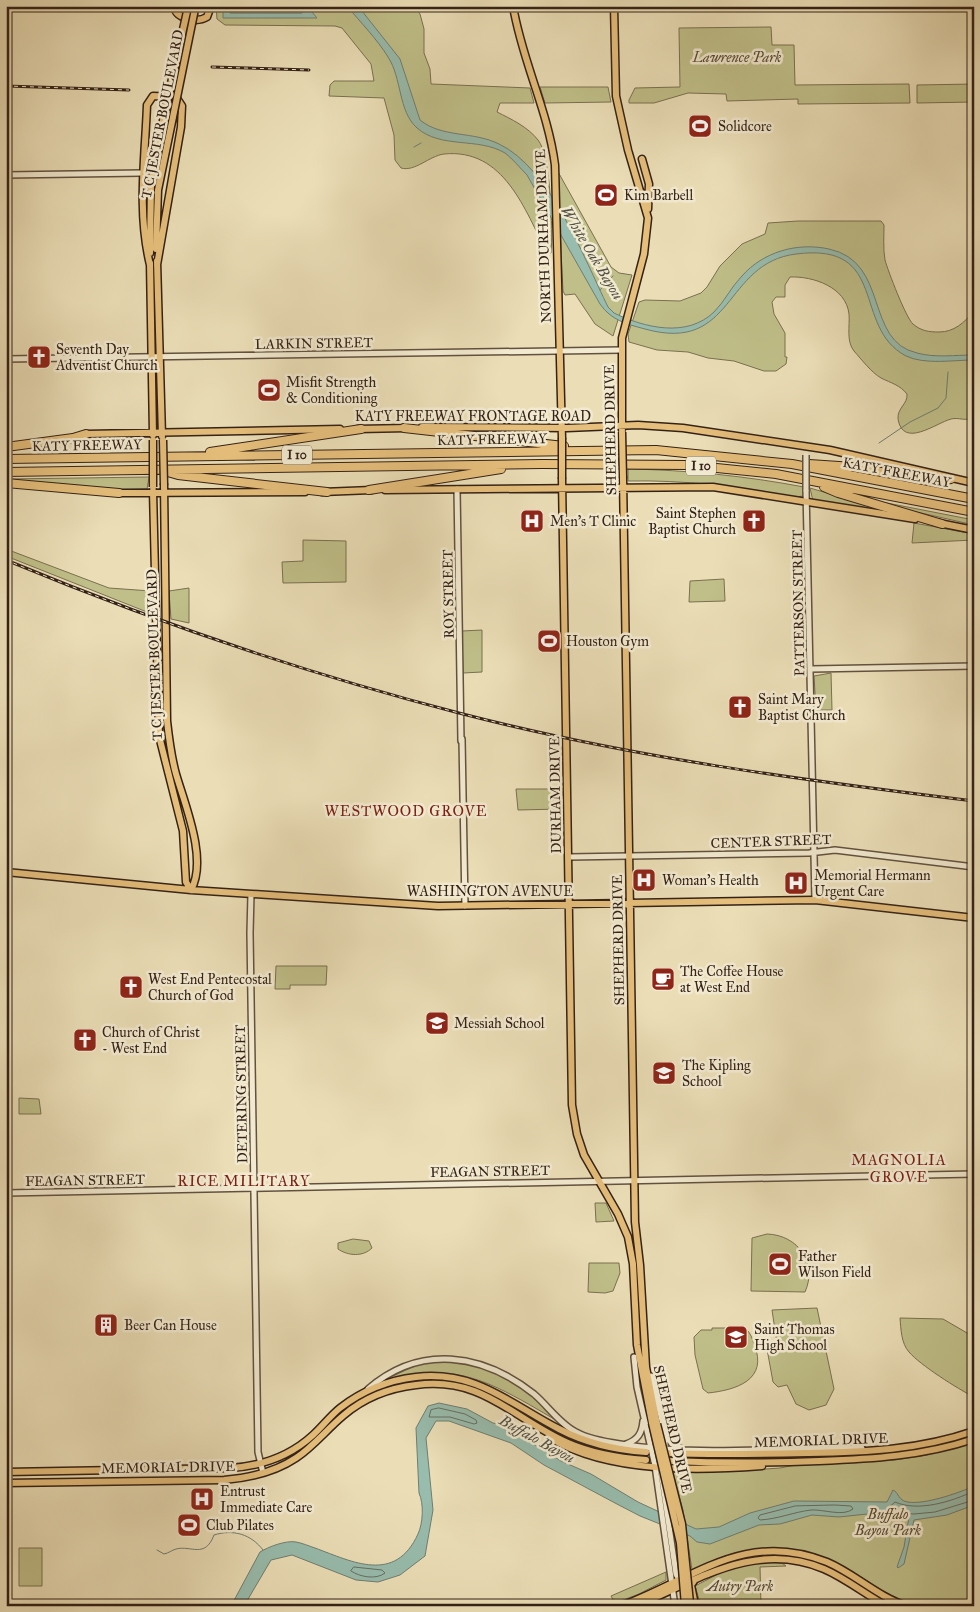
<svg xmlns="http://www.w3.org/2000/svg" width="980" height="1612" font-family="'IM FELL Great Primer',serif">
<rect width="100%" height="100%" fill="#ebdeb7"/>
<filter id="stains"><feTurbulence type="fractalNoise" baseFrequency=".004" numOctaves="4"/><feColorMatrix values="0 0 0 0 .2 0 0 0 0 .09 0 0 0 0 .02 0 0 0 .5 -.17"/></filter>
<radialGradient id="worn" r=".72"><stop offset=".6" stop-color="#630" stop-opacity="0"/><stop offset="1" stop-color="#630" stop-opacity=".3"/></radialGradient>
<!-- green -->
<path fill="#c0bf89" stroke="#7a7050" d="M216 6H414L420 14 424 29V53L430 69 431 84 530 88 534 103H500L497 112C511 119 528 127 538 140 551 155 553 232 551 253H547C525 210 504 148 444 154 429 156 415 172 401 168L395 160 394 135 384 98 329 96 330 85 334 81H374L371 64 342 28 335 26 225 25 217 19Z
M771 27 772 45H794L795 85 909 84 910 103 798 104V99L727 101 726 94 688 93 654 103H629V100L635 88 680 87 679 28Z
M974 84V102L917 103V85Z
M540 87H608L611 102 545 103Z
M557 170 611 267 619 273 632 275 613 336 595 324 575 294 565 295 563 291Z
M798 221H881L884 225C884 236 883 249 885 260 888 271 906 318 913 324 921 331 929 332 939 332 954 332 964 323 974 311V417C966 422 959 417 951 419 936 423 903 449 898 419 897 408 908 404 907 394 900 385 891 383 881 378 871 372 862 360 854 351 846 341 850 326 849 314 846 287 813 276 790 277L785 285V297H776L772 302 774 314 785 333V357H787L786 364 776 371H764L734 361 708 358 688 352 657 350 629 342 628 334 639 302 645 300 680 301 701 293 707 287 720 266 742 244 765 234 768 223Z
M628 469C687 470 746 476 804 487V496L794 497C738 486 684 480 628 481Z
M149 477 147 489 111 490 6 482V479Z
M810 488 877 508V511L813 501Z
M887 503 974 520V525L886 505Z
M914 523 974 534V540L912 543Z
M303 540 346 541V582L283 583 282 562 303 561Z
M6 549 109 588 151 591 152 614 6 556Z
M724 579 725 601 689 602 690 581Z
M189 588V623L171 619 169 591Z
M482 630V672L463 673 462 631Z
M831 673 832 710H816L814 676Z
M516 789H564V807L561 809 518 810Z
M276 966H327L326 985H290V989H275Z
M19 1098 39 1099 41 1114H19Z
M595 1203H606L614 1221 596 1222Z
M767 1234C798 1235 818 1263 805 1292L751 1291 752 1238Z
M353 1239 369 1241 372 1248C363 1257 348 1256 338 1249V1243Z
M589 1263H619L620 1273 613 1291 605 1293 588 1292Z
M817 1308 834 1389 826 1405 809 1410 796 1404 787 1385 778 1387 773 1382 767 1349 769 1345 777 1343 772 1310Z
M900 1318 943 1319 974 1337V1397C958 1389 920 1365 909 1352 901 1343 901 1329 900 1318Z
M712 1328H744C750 1331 752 1338 754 1344 769 1380 736 1390 708 1393L703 1389 695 1355 694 1337 701 1330H712Z
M430 1361C439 1361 449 1360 458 1361 499 1365 534 1397 563 1424 530 1406 483 1373 444 1374 423 1375 401 1380 380 1382L419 1364Z
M974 1442V1606H930C928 1604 912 1604 906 1602 884 1594 866 1579 846 1568 789 1538 748 1546 692 1570L683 1510 672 1469 738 1471 780 1468 805 1463 894 1460 927 1455Z
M19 1548H42V1586H19Z
M765 1562 782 1563 786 1566 760 1567 761 1606H701L695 1586 720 1573 741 1565Z
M666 1572V1580L639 1594 615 1603 611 1596Z"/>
<!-- water -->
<path fill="#98bcad" stroke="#707e71" d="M223 6H307L317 18H223Z
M347 6H358L400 59 420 120C442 138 473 131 499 144 550 168 584 258 608 307L614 313C645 328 687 338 714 312 725 301 731 287 742 276 763 252 797 242 829 249 890 262 864 341 917 353 935 358 955 355 974 355V360C953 360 925 365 906 356 851 327 890 242 796 254 723 263 735 354 645 329 626 324 611 320 600 304L527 175C520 168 513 159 505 153 478 137 441 149 417 128 398 111 402 78 388 57 377 39 361 23 347 6Z
M439 1403 467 1409 493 1423 503 1425 561 1461 591 1474 638 1502 696 1529 719 1527 750 1513 794 1501 887 1502 893 1490C898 1492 898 1498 904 1501 919 1507 959 1493 974 1486V1505L947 1515 914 1520 904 1564 898 1568 897 1567 904 1547 909 1517 878 1516 867 1514 839 1517 812 1515 780 1524 759 1525 710 1544 697 1542 690 1536 640 1516 615 1503 544 1465 511 1443 449 1421H436L426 1438 433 1510 425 1556 400 1575 378 1582 356 1580 292 1555 271 1560 244 1606H231L260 1552C268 1547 286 1540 296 1542 302 1543 309 1546 315 1548 353 1562 395 1584 418 1534 423 1523 424 1504 419 1493L416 1428 428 1406Z"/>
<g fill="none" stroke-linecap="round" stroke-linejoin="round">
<!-- shore -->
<path stroke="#666f62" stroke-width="1" d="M228 6 230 13H302L304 6
M235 6H297
M439 1408 465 1414 476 1420 477 1423 474 1424 450 1417H429L431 1410Z
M974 1491C951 1502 918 1512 895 1502L886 1510 888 1512 914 1514 935 1512 974 1500
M835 1505 851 1506 853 1509C843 1517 823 1509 811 1510 794 1512 778 1519 760 1520L758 1518 760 1515 795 1506Z
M354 1567 382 1570 385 1573C376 1580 360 1577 351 1571Z"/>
<!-- stream -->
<path stroke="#707e71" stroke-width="1" d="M414 147 421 143
M600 290 613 276
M879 443 910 422 938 408 946 398 948 372
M157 1550 164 1554C169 1553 172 1550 176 1549 191 1545 205 1559 214 1535 233 1529 251 1534 263 1550"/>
<!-- minor casing -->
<g stroke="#62513f" stroke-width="8">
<path id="minor" d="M6 175 142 173
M6 359 621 350
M457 489 461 741
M806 490 815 900
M811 669 974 666
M462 739 465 906
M569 857 809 853 835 850 974 867
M251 894 250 933 258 1452 263 1473
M6 1193 974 1174
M634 1357 637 1387 655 1466 675 1606
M651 1376 665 1433V1448
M368 1389C420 1344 482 1353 534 1394 548 1406 560 1424 576 1432 588 1439 606 1442 620 1444 696 1457 785 1447 862 1448
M666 1435 672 1444 679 1447
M626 1444C638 1440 642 1433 643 1421
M661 1471 676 1574 681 1583"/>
</g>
<!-- major casing -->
<g stroke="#342217" stroke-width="9">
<path id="major" d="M174 6C175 19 197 23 207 17L211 6
M513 6C522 61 548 110 555 165L562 438
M614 6 616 96 628 150 648 218 644 254 622 338V429
M642 159 649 184 648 209
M156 249 158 190 173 117
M150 253 151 183 164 115
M157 261 162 436
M150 263 153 435
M150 265C137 211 145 159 147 105L153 96 176 97 182 106 181 127 157 265
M422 427 567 428 638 425 683 428 830 450 974 483
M358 429 408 428
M86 434 340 429
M623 478 635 1222 640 1265 646 1367 657 1424
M562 479 572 1105 577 1134 584 1155 618 1214 628 1237 633 1264 637 1345 652 1423
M164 485 167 721C169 739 171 756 176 774 185 805 208 860 191 890
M385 490 713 487 915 519
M153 491 159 736 183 831 186 882 191 890
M322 492 372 490
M119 493 305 492
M939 523 974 530
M6 872 191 890 438 906 815 900 974 918
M552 1439C609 1473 698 1471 762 1466
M667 1453C715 1455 761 1454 808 1453 866 1452 919 1450 974 1431
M670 1461C719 1463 769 1463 819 1461 872 1459 923 1456 974 1439
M6 1472 231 1468C262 1466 290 1456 313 1435 323 1426 330 1416 340 1408 362 1391 389 1380 416 1377 476 1370 510 1404 559 1429 586 1443 615 1450 646 1452
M6 1483 224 1480C248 1478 275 1472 296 1458 314 1446 327 1429 344 1415 364 1398 390 1388 416 1385 483 1376 513 1419 568 1443 593 1454 619 1458 646 1460
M694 1581 691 1585 695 1605
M621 1606C694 1579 745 1529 827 1562 855 1574 878 1597 907 1606
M636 1606C698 1580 756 1540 824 1569 847 1579 866 1595 887 1606"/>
</g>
<!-- highway casing -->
<g stroke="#342217" stroke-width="10">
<path id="highway" d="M404 428 564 446
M6 447 73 438 86 434
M210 452 361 429
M6 459 656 450 792 464 974 499
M809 464 854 467 934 482 951 479
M164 471 178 475 327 492
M6 472 542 464 687 465 776 474 974 512
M6 483 119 493
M824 487 838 493 942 524
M369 490 501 469
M972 530H974"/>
</g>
<!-- minor -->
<use href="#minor" stroke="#f2ead0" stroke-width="5"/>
<!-- major -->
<use href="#major" stroke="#e6bf7c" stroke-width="6"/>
<!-- highway -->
<use href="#highway" stroke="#e6bf7c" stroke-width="8"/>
<!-- rail casing -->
<g stroke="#342217" stroke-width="3">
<path id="rail" d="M212 67 309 70
M6 86 129 90
M6 560C153 621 305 673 459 713 628 757 801 780 974 801"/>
</g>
<!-- rail -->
<use href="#rail" stroke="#f2ead0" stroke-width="1" stroke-dasharray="4" stroke-linecap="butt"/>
<!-- minor-bridge casing -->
<g stroke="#62513f" stroke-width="8" stroke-linecap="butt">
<path id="minor-bridge" d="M806 455V490"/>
</g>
<!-- major-bridge casing -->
<g stroke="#342217" stroke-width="9" stroke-linecap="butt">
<path id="major-bridge" d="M164 115 188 7
M173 117 195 9
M622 432 623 478
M562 438V479
M153 440V487
M163 440 164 485
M652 1423 680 1543 685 1606
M657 1424 682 1524 690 1603"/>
</g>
<!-- minor-bridge -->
<use href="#minor-bridge" stroke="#f2ead0" stroke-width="5"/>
<!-- major-bridge -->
<use href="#major-bridge" stroke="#e6bf7c" stroke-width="6"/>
</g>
<!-- icons -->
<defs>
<g id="stadium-square" transform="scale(1.25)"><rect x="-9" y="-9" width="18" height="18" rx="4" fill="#8f2418" stroke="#f2ead0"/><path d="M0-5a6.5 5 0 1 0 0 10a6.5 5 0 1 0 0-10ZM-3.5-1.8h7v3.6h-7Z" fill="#fff"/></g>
<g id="church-square" transform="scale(1.25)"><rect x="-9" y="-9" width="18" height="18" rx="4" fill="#8f2418" stroke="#f2ead0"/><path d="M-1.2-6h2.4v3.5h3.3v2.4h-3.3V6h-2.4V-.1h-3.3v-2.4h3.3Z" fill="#fff"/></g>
<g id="hospital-square" transform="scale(1.25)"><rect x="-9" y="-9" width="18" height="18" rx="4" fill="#8f2418" stroke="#f2ead0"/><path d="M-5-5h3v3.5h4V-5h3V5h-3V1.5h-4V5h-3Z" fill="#fff"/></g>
<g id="cafe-square" transform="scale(1.25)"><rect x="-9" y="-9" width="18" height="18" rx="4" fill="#8f2418" stroke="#f2ead0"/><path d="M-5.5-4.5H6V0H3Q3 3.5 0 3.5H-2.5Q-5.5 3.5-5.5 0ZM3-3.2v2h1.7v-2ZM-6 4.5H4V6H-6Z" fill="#fff"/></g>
<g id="school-square" transform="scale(1.25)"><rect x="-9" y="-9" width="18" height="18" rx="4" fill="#8f2418" stroke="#f2ead0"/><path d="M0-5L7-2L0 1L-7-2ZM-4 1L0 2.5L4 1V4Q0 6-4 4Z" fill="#fff"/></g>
<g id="building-square" transform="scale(1.25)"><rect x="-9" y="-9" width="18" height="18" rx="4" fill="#8f2418" stroke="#f2ead0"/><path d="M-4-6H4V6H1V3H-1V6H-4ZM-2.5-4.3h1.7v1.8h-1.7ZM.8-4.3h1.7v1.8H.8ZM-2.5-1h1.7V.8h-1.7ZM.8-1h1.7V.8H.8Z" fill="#fff"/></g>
</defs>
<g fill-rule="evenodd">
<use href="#stadium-square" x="700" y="126"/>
<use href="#stadium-square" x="606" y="195"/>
<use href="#church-square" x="39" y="357"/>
<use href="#stadium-square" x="269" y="390"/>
<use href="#hospital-square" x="532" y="521"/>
<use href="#church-square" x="754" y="521"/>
<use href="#stadium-square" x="549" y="641"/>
<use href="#church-square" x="740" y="707"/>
<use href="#hospital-square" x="644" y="880"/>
<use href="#hospital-square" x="796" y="883"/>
<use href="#cafe-square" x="663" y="979"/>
<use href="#church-square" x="131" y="987"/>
<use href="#school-square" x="437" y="1023"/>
<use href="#church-square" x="85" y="1040"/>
<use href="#school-square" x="664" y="1073"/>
<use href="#stadium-square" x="780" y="1264"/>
<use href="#building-square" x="106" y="1325"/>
<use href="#school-square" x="736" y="1337"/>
<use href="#hospital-square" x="202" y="1499"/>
<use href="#stadium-square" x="189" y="1525"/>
</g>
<g text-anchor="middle" stroke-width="5" stroke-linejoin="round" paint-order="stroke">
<!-- shield labels -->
<g fill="#f2ead0" stroke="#6d5e4e" stroke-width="1">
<rect x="282" y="445.5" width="30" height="19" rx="4"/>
<rect x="686" y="456.5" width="30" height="19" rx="4"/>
</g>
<g font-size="12" font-weight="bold" fill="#342217">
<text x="297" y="459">I 10</text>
<text x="701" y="470">I 10</text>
</g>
<!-- park labels -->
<g font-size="14" font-style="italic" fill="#574934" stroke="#f2ead0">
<text x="737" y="62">Lawrence Park</text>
<text x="888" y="1519">Buffalo<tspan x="888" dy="16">Bayou Park</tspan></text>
<text x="740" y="1591">Autry Park</text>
</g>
<!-- street labels -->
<g font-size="14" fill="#342217" stroke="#f2ead0">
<text transform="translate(162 114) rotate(-79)" y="5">T C JESTER BOULEVARD</text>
<text transform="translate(543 236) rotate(-92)" y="5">NORTH DURHAM DRIVE</text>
<text transform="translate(314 343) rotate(-1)" y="5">LARKIN STREET</text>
<text x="473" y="421">KATY FREEWAY FRONTAGE ROAD</text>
<text transform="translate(610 430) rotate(-91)" y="5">SHEPHERD DRIVE</text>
<text transform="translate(492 439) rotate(-1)" y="5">KATY FREEWAY</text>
<text transform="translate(87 445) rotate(-1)" y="5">KATY FREEWAY</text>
<text transform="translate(897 472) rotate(11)" y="5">KATY FREEWAY</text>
<text transform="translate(448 594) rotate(-91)" y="5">ROY STREET</text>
<text transform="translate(798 603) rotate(-91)" y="5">PATTERSON STREET</text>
<text transform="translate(154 655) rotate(-92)" y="5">T C JESTER BOULEVARD</text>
<text transform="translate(555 795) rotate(-91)" y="5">DURHAM DRIVE</text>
<text transform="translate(771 841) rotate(-2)" y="5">CENTER STREET</text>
<text x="490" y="896">WASHINGTON AVENUE</text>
<text transform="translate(618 940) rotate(-91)" y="5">SHEPHERD DRIVE</text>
<text transform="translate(241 1094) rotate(-91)" y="5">DETERING STREET</text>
<text transform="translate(490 1171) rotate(-1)" y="5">FEAGAN STREET</text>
<text transform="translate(85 1180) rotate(-1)" y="5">FEAGAN STREET</text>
<text transform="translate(673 1429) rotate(77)" y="5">SHEPHERD DRIVE</text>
<text transform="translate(821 1440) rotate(-2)" y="5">MEMORIAL DRIVE</text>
<text transform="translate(168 1467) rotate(-1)" y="5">MEMORIAL DRIVE</text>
</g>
<!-- poi labels -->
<g font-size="14" fill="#342217" stroke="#f2ead0" text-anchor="start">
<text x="718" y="131">Solidcore</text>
<text x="624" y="200">Kim Barbell</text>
<text x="56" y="354">Seventh Day<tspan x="56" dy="16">Adventist Church</tspan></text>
<text x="286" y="387">Misfit Strength<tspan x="286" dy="16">&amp; Conditioning</tspan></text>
<text x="736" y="518" text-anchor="end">Saint Stephen<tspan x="736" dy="16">Baptist Church</tspan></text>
<text x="550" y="526">Men's T Clinic</text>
<text x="566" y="646">Houston Gym</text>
<text x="758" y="704">Saint Mary<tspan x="758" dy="16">Baptist Church</tspan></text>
<text x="814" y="880">Memorial Hermann<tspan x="814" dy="16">Urgent Care</tspan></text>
<text x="662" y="885">Woman's Health</text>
<text x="680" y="976">The Coffee House<tspan x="680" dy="16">at West End</tspan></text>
<text x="148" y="984">West End Pentecostal<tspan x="148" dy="16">Church of God</tspan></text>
<text x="454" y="1028">Messiah School</text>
<text x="102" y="1037">Church of Christ<tspan x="102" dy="16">- West End</tspan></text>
<text x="682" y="1070">The Kipling<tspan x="682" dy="16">School</tspan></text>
<text x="798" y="1261">Father<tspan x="798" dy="16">Wilson Field</tspan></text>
<text x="124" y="1330">Beer Can House</text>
<text x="754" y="1334">Saint Thomas<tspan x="754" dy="16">High School</tspan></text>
<text x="220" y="1496">Entrust<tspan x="220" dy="16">Immediate Care</tspan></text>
<text x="206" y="1530">Club Pilates</text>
</g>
<!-- water labels -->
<g font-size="15" font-style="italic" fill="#525044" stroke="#f2ead0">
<text transform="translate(592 253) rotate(59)" y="5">White Oak Bayou</text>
<text transform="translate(537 1439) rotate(29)" y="5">Buffalo Bayou</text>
</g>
<!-- neighbourhood labels -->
<g font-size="15" letter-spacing="1" fill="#7a1f14" stroke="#f2ead0">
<text x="406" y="816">WESTWOOD GROVE</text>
<text x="899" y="1165">MAGNOLIA<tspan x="899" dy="17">GROVE</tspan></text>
<text x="244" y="1186">RICE MILITARY</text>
</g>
</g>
<!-- margin -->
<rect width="980" height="1612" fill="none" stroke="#ebdeb7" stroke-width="25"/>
<rect x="8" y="8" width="965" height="1597" fill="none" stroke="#342217" stroke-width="2.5"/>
<rect x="12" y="12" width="955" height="1587" fill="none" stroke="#342217"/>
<rect width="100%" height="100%" filter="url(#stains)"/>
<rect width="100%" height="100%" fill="url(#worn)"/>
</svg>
